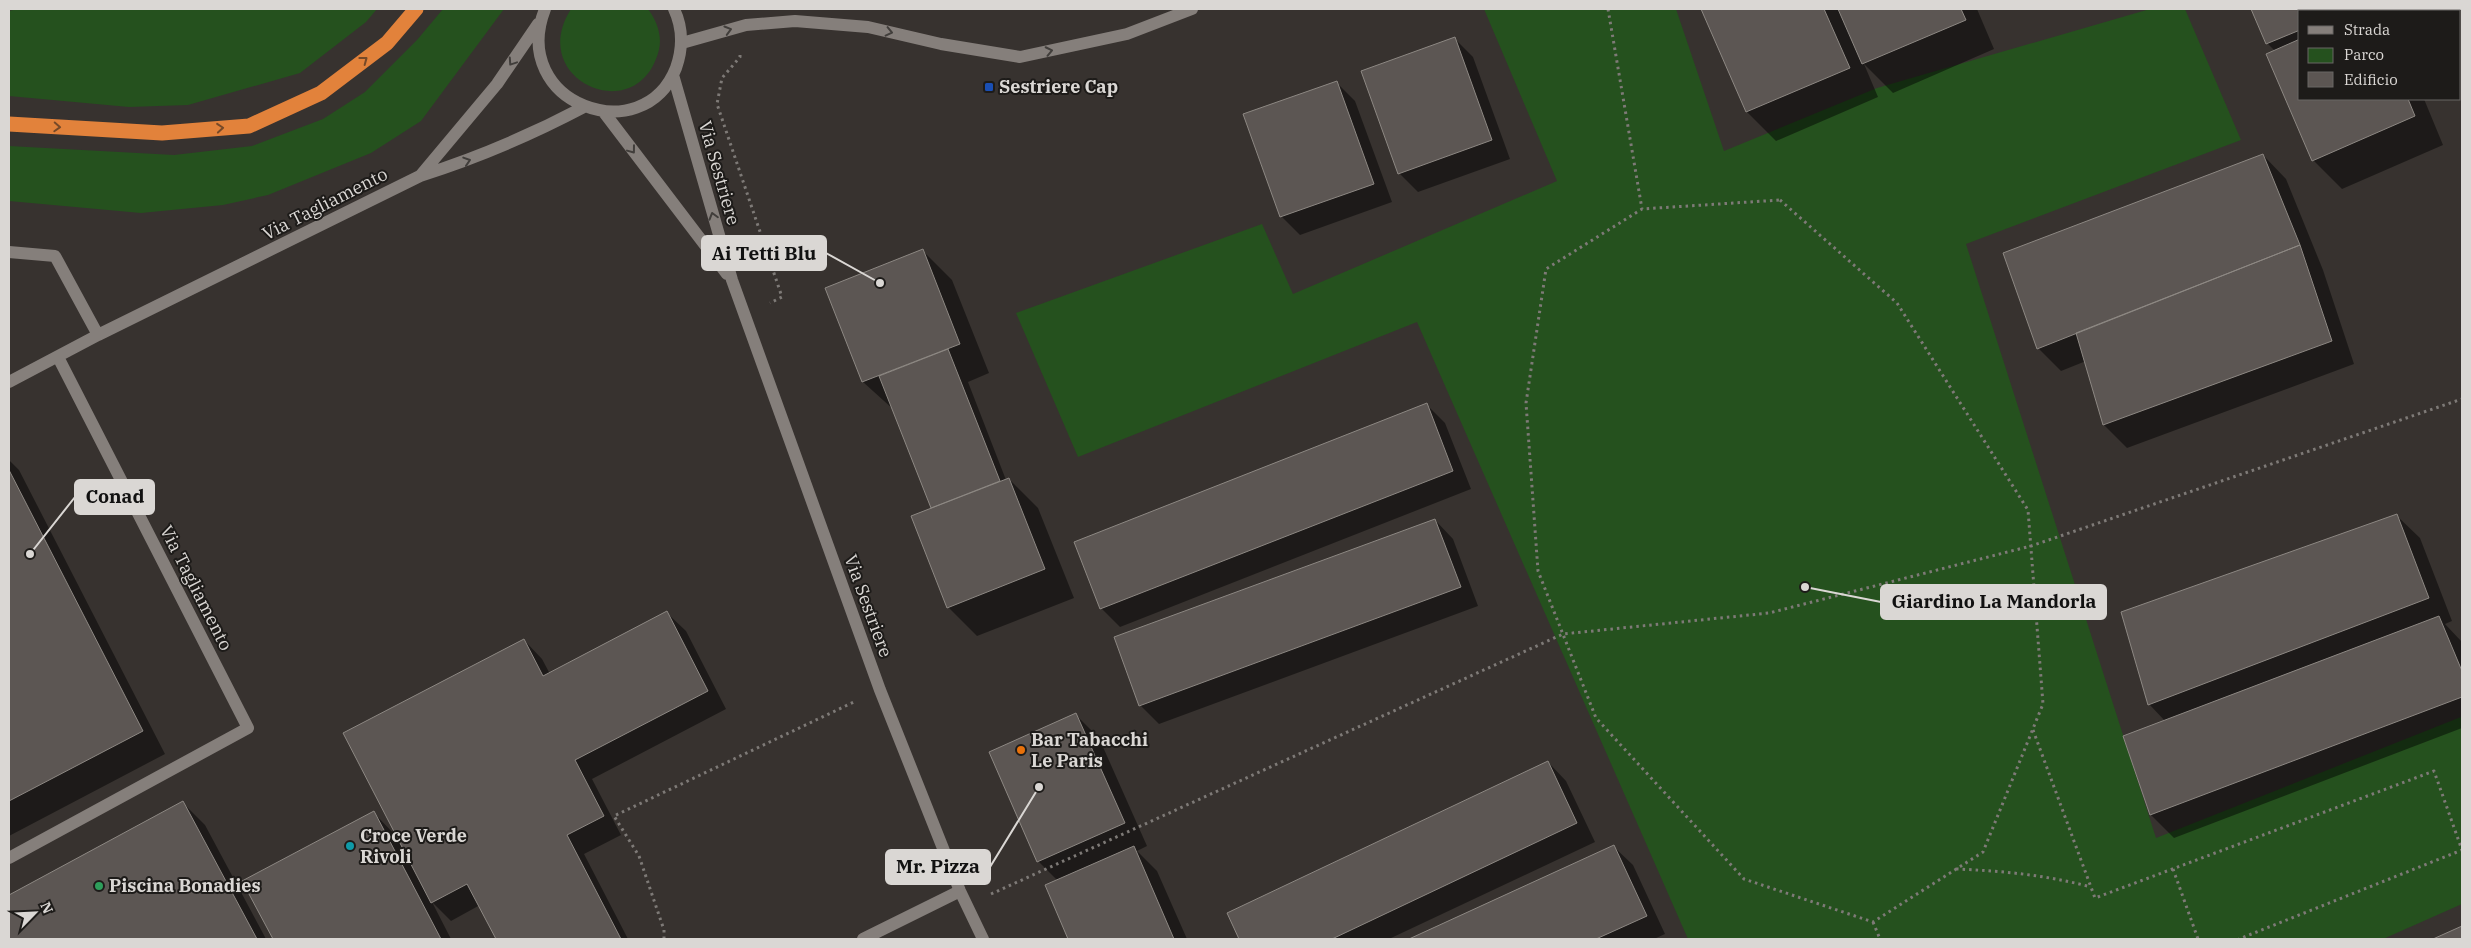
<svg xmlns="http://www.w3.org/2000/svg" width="2471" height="948" font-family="'IBM Plex Serif',serif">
<rect width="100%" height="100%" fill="#37322f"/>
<!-- green -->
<path fill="#25511e" d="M17 9H377L366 22 300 73 188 105 129 107 9 96V11Z
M443 9H504L421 121 371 153 268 195 223 205 141 213 9 201V146L174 155 252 146 323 119 365 92 417 40Z
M571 9H648C659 24 664 41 656 59 630 126 527 78 571 9Z
M1484 9H1676L1724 151 1877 88 2150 9H2185L2241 140 1966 244 2156 838 2461 717 2462 904 2383 939H1688L1417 322 1078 457 1016 313 1262 224 1293 294 1557 181Z"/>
<!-- shadow -->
<path fill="#0007" d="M1703 9H1977L1994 49 1893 93 1864 64 1878 97 1776 141 1747 112Z
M2252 9H2389L2390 11H2300V99H2424L2443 145 2342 189 2313 160 2275 51 2267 43Z
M1455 39 1473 57 1510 159 1418 192 1399 173Z
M1336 82 1355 101 1392 202 1300 235 1281 216Z
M2263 155 2286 179 2323 270 2354 364 2127 448 2104 425 2086 361 2061 371 2038 348Z
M923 251 952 280 989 373 968 382 1006 480 1009 479 1038 508 1074 598 977 636 948 607 933 509 894 410 863 382Z
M1426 404 1445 423 1471 489 1120 627 1101 608Z
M9 460 19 470 165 754 9 836Z
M2396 515 2420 538 2452 621 2445 624 2462 642V728L2174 838 2151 815 2125 736 2165 721 2149 704Z
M1435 520 1453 539 1478 606 1159 724 1140 705Z
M667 613 686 631 726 709 592 779 621 835 584 854 628 939H498L480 905 451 921 432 902 451 939H274L244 881 374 813 397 837 524 640 542 659 550 674Z
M1076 715 1099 738 1147 846 1137 851 1157 871 1187 939H1069L1046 885 1058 881 1038 861Z
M1548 762 1566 781 1595 842 1389 939H1241L1228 914Z
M182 802 205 825 266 939H9V896Z
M1614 847 1633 865 1665 934 1654 939H1412Z"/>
<!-- building -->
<path fill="#5c5653" stroke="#8d8883" d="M1701 9H1824L1850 68 1746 112Z
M1838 9H1961L1966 20 1862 64Z
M2251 9H2348L2342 11H2300V30L2266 44Z
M1455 37 1492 140 1398 174 1361 71Z
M2300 39V99H2408L2415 116 2312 161 2266 54Z
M1337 81 1374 184 1280 217 1243 114Z
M2263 154 2300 245 2037 349 2003 253Z
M2300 245 2332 341 2103 425 2076 333Z
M923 249 960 344 862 382 825 288Z
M948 349 1000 481 931 508 879 376Z
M1427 403 1453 471 1100 609 1074 542Z
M9 470 143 731 9 801Z
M1009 478 1045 569 947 608 911 516Z
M2397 514 2429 598 2148 705 2121 612Z
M1435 519 1461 587 1139 706 1114 637Z
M667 611 708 691 575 760 604 816 567 835 621 939H496L467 884 431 903 343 733 524 639 543 676Z
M2439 616 2462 671V697L2150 815 2123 736Z
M1076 713 1125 823 1037 862 989 752Z
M1548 761 1577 823 1332 939H1239L1227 913Z
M183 801 257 939H9V895Z
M374 811 441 939H273L242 881Z
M1614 845 1647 916 1596 939H1409Z
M1134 846 1174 939H1068L1045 885Z
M2462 926V939H2433Z"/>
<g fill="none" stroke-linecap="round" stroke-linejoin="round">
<!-- path -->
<path stroke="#7e7a77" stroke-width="3" stroke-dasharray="2.5 4" stroke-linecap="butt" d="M1608 9 1642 209
M740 55V57L722 78 717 104 782 297 770 303
M1780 200 1897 303 2028 510 2043 704 1983 852 1873 922 1744 879 1596 718 1538 571 1526 403 1546 269 1642 209Z
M2033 730 2095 898 2434 771 2462 850 2239 939
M1956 869C2003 871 2046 875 2091 887
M2173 869 2198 939
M991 894 1563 634 1769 613 2031 546 2462 399
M1873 922 1880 939
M664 939V930L639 856 614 816 856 701"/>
<!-- minor -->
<path stroke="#857f7b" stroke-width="12" d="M545 9C508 104 643 152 676 68 683 48 683 28 674 9
M682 43 746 25 795 21 868 27 941 44 1020 57 1127 34 1192 9
M673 75 732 280 880 690 960 891 983 939
M603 111 727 274
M420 176 497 84 538 24
M9 252 55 256 98 335
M9 382 98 335 420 176C477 158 531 135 584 107
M9 858 248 728 58 357
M863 939 960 891"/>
<!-- highway -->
<path stroke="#e2823b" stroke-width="15" d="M9 124 162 133 249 126 321 93 387 43 416 9"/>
</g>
<!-- one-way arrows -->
<defs><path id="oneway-chevron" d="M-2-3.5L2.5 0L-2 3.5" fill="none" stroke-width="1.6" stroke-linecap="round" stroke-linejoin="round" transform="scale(1.25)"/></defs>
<g stroke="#413e3b">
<use href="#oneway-chevron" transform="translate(728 30) rotate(-16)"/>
<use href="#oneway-chevron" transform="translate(889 32) rotate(13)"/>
<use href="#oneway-chevron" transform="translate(1049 51) rotate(-12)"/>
<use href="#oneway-chevron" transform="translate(512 62) rotate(124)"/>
<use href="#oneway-chevron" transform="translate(632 150) rotate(53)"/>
<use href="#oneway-chevron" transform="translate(467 161) rotate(-18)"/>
<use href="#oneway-chevron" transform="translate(713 216) rotate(-106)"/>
</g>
<g stroke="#764928">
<use href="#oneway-chevron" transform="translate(364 60) rotate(-37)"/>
<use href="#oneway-chevron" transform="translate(57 127) rotate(3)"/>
<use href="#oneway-chevron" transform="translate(220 128) rotate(-5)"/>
</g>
<!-- markers -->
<rect fill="#1a4fb4" stroke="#1d1b19" stroke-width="2" x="984" y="82" width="10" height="10" rx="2.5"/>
<circle fill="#e8710a" stroke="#1d1b19" stroke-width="2" cx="1021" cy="750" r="5"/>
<circle fill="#0f9aa8" stroke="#1d1b19" stroke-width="2" cx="350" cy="846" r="5"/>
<circle fill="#2e9e5b" stroke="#1d1b19" stroke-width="2" cx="99" cy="886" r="5"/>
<g text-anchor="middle" stroke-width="4" stroke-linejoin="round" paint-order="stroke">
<!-- poi labels -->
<g font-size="18" font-weight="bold" fill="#dad7d4" stroke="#1d1b19" text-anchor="start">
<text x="999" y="93">Sestriere Cap</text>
<text x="1031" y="746">Bar Tabacchi<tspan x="1031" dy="21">Le Paris</tspan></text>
<text x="360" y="842">Croce Verde<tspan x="360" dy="21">Rivoli</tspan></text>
<text x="109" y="892">Piscina Bonadies</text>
</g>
<!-- street labels -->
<g font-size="18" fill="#dad7d4" stroke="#1d1b19">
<text transform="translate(719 173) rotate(74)" y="6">Via Sestriere</text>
<text transform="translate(325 204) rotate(-27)" y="6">Via Tagliamento</text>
<text transform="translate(196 588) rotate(63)" y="6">Via Tagliamento</text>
<text transform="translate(868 606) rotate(70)" y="6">Via Sestriere</text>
</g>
</g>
<!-- callouts -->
<path fill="none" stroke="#dad7d4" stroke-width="2" d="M880 283L826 253M30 554L75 497M1805 587L1881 602M1039 787L990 867"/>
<g fill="#dad7d4" stroke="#1d1b19" stroke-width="2">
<circle cx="880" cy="283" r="5"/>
<circle cx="30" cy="554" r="5"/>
<circle cx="1805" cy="587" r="5"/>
<circle cx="1039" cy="787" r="5"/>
</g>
<g fill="#dad7d4" stroke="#dad7d4" stroke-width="2">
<rect x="702" y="236" width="124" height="34" rx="5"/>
<rect x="75" y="480" width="79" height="34" rx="5"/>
<rect x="1881" y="585" width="225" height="34" rx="5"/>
<rect x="886" y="850" width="104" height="34" rx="5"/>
</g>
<g font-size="19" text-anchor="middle" font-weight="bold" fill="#111">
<text x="764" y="260">Ai Tetti Blu</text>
<text x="115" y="503">Conad</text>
<text x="1994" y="608">Giardino La Mandorla</text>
<text x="938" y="873">Mr. Pizza</text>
</g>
<!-- border -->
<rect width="2471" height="948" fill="none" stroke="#dad7d4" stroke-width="20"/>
<!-- legend -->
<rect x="2298" y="10" width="162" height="90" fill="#1d1b19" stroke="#696664"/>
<rect x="2308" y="26" width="25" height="8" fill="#857f7b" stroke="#696664"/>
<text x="2344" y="35" font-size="15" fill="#dad7d4">Strada</text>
<rect x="2308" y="48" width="25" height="15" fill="#25511e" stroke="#696664"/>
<text x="2344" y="60" font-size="15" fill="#dad7d4">Parco</text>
<rect x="2308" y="72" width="25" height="15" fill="#5c5653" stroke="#696664"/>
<text x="2344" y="85" font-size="15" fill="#dad7d4">Edificio</text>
<!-- north arrow -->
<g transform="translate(35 913) rotate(66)" stroke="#1d1b19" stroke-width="4" paint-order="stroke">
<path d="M0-4L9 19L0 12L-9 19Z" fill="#dad7d4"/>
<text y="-8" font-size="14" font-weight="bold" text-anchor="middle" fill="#dad7d4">N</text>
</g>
</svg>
